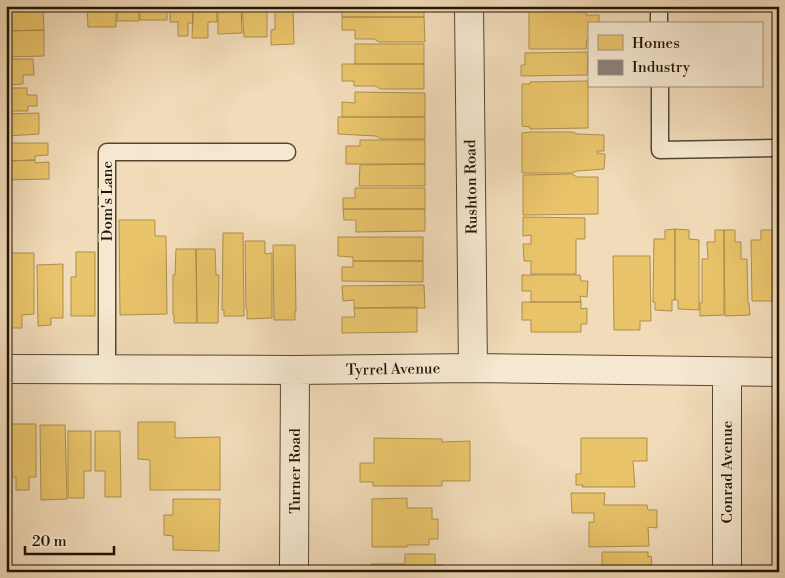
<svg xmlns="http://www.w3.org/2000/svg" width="785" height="578" font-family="'Libre Bodoni',serif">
<rect width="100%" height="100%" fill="#f1dbb8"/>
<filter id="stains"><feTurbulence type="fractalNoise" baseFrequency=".004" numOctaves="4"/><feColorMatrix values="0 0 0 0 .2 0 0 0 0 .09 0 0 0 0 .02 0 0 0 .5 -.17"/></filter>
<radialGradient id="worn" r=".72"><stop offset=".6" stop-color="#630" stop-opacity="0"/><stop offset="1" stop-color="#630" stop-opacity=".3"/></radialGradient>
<!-- homes -->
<path fill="#e9c46a" stroke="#ad8f4b" d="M87 6H116V27H88Z
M117 6H139V21H117Z
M140 6H167V20H140Z
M170 6H193V23H188V36H178V22H170Z
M193 6H216L217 22H208V38H192Z
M218 6H241L242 33 218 34Z
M242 6H267V37H244Z
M275 6H293L294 44 271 45V30L275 29Z
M342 6H424V17H342Z
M43 7 44 30 6 31V8Z
M529 8H586V15H599V24H589V39H587L586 49H529Z
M342 17H424L425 42H379L374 39H355V30H342Z
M44 30V56L6 57V31Z
M355 44H424V64H355Z
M588 52 587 75 521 76V65H525V53Z
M6 59H33L34 75H23V84L6 85Z
M342 64H424V89H380L376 86H354V81H342Z
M588 81V128L530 129V127L522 126V84H530V82Z
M6 88H27V95H37V106H28V111H6Z
M355 92 425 93V117H342V102L355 103Z
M39 113V134L6 136V114Z
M338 117H425V139H381L376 136 338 134Z
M530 132H573L577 134 604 135V151H597V153L605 154 604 169 577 171 572 173H522V133Z
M360 140H425V164H346V146H360Z
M6 143H48V155L35 156V160L6 161Z
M35 160V163L49 162V179L6 180V161Z
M425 164V186H359L360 165Z
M572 174 577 177H598V214L523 215V175Z
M355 188H425V209H343V198H355Z
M343 209H425V231L356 232V220H344Z
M523 217 585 218V239H576V274H531V261H524L523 244H531V235L523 236Z
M119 220H155V236H166L167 314 120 315Z
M675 229V300H672V311L655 310V302H653L654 239H665V230Z
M675 229 689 230V239L699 240V310L678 309V300H675Z
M715 230H724V315L700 316V303H702V259H708L707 242H715Z
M724 230H735V242H741V259H747L748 303H749L750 315 725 316Z
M761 230H773V301H752L751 240H761Z
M773 230H779V301H773Z
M223 233H243L244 316H224V310H222Z
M338 237H423V261H353V257L338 256Z
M245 241H265V254L272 253V318L247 319V309H246Z
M273 245H295L296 311H295V320H274Z
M176 249H196L197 323H174V315H173V275H175Z
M196 249H215L216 275H219L218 323H197Z
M76 252H95V316H71V277H76Z
M11 253H34V314L22 315V328H11Z
M613 256H650L651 321H640V330H614Z
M6 257H9L10 327H6Z
M353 261H423V282L342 281V267H353Z
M63 264V318H51V325L38 326 37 265Z
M522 275H580L581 281H588L587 297 580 296 581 302H531V291H522Z
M424 285 425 308H354V300L343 301 342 286Z
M522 302H581V309L587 308V324H581V332H531V320H522Z
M417 307V332L342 333V317H355L354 308Z
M138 422H175V438L220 437V490H150V460L138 459Z
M6 423 8 472 7 517H6Z
M8 424H36V477H29V490H16V477L8 478Z
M40 425H65L67 499 41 500Z
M68 431H91V471H84V498H68Z
M95 431H120L121 497H105V471H95Z
M374 438 442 439V442L470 441V481H442V486H373V482H360V463H374Z
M581 438H647V461H633L635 487H582L583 485H576V474H581Z
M571 493H605L604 505H647L648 510H657V528L648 527 649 546 589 547V522H594V513H572Z
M407 498V508H432V519H438V539H429V545H407V547H372V499Z
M173 499H220L219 551 173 550V536L164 535V515H173Z
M602 552H648V557L651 556 652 562 650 567H648V572H593V567H602Z
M405 554H435V565H443L444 572H366V566H371V564H405Z"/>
<!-- industry -->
<path fill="#8a817c" stroke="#6b6058" d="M233 567V572H180V568Z"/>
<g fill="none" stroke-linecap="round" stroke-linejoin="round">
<!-- service casing -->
<g stroke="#564630" stroke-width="19">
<path id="service" d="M659 6V24
M660 86V150L779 148
M107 368V152H287"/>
</g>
<!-- minor casing -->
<g stroke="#564630" stroke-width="30">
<path id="minor" d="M469 6 473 368
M6 369 295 370 473 368 779 372
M727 372V572
M294 572 295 370"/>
</g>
<!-- service -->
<use href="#service" stroke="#f6e8d1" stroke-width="16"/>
<!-- minor -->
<use href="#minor" stroke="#f6e8d1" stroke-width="28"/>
</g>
<g text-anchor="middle" stroke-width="5" stroke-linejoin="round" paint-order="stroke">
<!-- street labels -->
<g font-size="15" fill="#221403" stroke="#f6e8d1">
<text transform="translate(471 187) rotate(-91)" y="5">Rushton Road</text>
<text transform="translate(107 201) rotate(-90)" y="5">Dom's Lane</text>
<text transform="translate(393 369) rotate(-1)" y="5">Tyrrel Avenue</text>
<text transform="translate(295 471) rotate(-90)" y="5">Turner Road</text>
<text transform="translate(727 472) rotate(-90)" y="5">Conrad Avenue</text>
</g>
</g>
<!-- margin -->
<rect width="785" height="578" fill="none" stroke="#f1dbb8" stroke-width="25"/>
<rect x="8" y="8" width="770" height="563" fill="none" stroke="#221403" stroke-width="2.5"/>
<rect x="12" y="12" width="760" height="553" fill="none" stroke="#221403"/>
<!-- legend -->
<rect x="588" y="22" width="175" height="65" fill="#f6e8d1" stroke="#a1937f"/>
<rect x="598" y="35" width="25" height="15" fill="#e9c46a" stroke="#a1937f"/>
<text x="632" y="48" font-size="15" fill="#221403">Homes</text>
<rect x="598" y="60" width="25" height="15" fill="#8a817c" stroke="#a1937f"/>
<text x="632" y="72" font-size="15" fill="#221403">Industry</text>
<!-- scale -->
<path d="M25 546v8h89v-8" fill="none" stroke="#221403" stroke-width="2.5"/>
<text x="32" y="546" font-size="15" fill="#221403" stroke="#f6e8d1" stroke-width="4" paint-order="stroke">20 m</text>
<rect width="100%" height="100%" filter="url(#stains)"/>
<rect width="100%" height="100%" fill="url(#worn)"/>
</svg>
